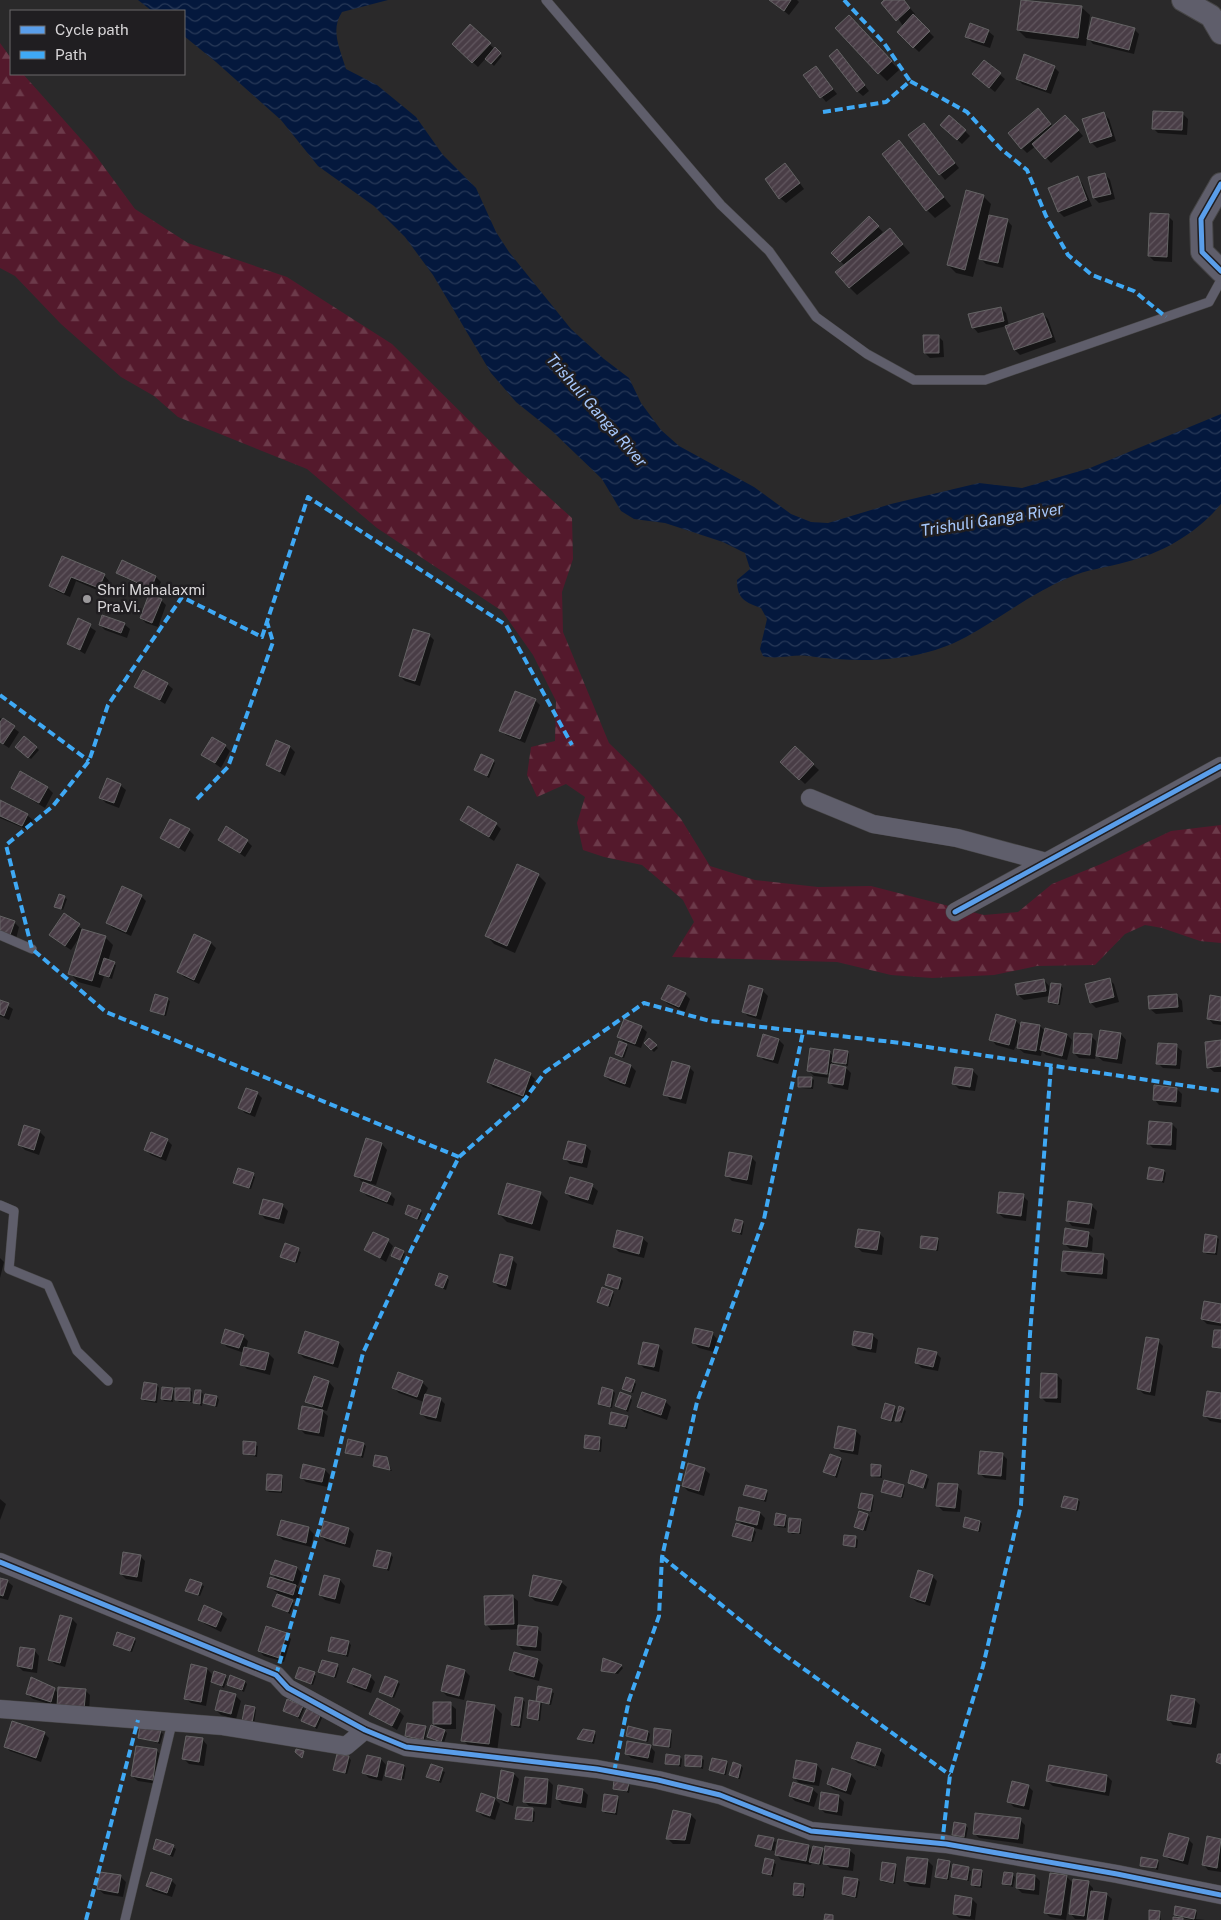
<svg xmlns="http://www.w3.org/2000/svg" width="1221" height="1920" font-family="'Public Sans',sans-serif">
<defs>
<pattern id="forest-firs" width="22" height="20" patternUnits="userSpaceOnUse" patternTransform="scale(1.25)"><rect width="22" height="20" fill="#54192c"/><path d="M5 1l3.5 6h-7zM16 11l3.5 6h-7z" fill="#6c3a4a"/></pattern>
<pattern id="water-waves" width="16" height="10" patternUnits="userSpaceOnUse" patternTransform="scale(1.25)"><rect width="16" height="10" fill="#04183d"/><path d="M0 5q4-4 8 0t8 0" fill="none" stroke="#283958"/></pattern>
<pattern id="building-hatch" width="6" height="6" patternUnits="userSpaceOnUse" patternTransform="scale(1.25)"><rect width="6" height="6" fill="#493d46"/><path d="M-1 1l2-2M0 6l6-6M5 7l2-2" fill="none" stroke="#625860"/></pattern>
</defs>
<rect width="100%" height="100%" fill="#2a292a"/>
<!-- forest -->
<path fill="url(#forest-firs)" d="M0 43 11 58V74H23L96 156 135 209 188 243 287 277 392 344 522 473 572 518 573 559 562 592 563 632 609 743 644 777 681 819 710 866 755 880 818 887 871 886 984 915 1018 912 1052 884 1101 864 1171 831 1221 825V943L1200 941 1162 928 1145 925 1125 934 1095 965 1037 966 994 975 932 978 891 975 837 962 672 957 694 922 683 900 642 865 604 857 583 850 577 823 585 797 566 784 537 797 527 775 531 747 555 741 556 701 533 655 502 611 377 528 307 469 178 417 154 396 121 377 61 324 15 276 0 268Z"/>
<!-- water -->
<path fill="url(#water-waves)" d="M138 0H388L342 12C330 30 340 49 346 69L377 85 416 117 443 155 476 188 496 232 509 252 571 329 604 359 629 378 641 403 661 430 679 446 754 487 791 514 811 522 828 523 891 504 979 483 1022 488 1090 468 1221 414V504C1197 533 1163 553 1126 562 1106 568 1087 569 1068 578 1032 593 1000 618 966 637 918 663 861 663 808 656 793 654 776 660 763 656L760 649 767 619 761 608C746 602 737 600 737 580L750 569 745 553 723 542 665 523 634 519 621 511 602 479 551 430 516 402 491 373 433 275 405 237 374 206 318 166 281 120 216 62 184 36V11H152Z"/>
<!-- shadow -->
<path fill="#0007" fill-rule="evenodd" d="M770 0H797L799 2 789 15Z
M886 0H903L915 14 913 16 934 37 919 52 898 32 903 26Z
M1022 0 1081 7 1090 15 1087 35 1134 29 1139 34 1134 54 1093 44 1087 37 1086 46 1026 38 1018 30Z
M857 25 899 70 887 81 879 73Z
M470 26 502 56 494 66 486 58 478 67 459 49Z
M988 31 994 36 990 48 972 42 967 37Z
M842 56 869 91 863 96 857 91Z
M984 61 1005 79 995 92 979 79Z
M1054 67 1059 72 1051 94 1022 84 1017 78Z
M816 68 837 94 826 102 805 76Z
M1182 113 1188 119 1187 135 1158 133 1153 128Z
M1104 114 1109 119 1116 141 1097 148 1091 142Z
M1043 115 1053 127 1070 121 1083 136 1051 163 1036 146 1027 153 1022 148Z
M924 124 959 168 945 180 910 136Z
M947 130 965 131 970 136 962 144Z
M899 142 951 206 935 218 927 210Z
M790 170 804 189 786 203 780 198Z
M1105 174 1110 180 1115 199 1099 203 1094 198 1090 178Z
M1077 178 1082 183 1092 206 1064 217 1059 212Z
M983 196 991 204 988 216 1007 220 1012 226 1003 268 986 264 980 258 986 234H984L973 277 956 273 948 265Z
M1168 216 1173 221 1172 262 1154 261 1149 256Z
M869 218 883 232 878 237 879 239 890 230 910 253 857 295 849 287 845 266 833 253Z
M1001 308 1006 313 1009 326 1043 314 1048 319 1056 342 1020 355 1015 350 1007 326 978 333 973 327Z
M938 336 943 341 944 357 930 358 925 353Z
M63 558 104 575 109 581 104 593 76 581 70 597 56 591 51 586Z
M122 562 156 577 161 582 156 593 123 577 118 572Z
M161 600 166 605 158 627 146 623 141 618Z
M79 620 96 631 85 654 68 644Z
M124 624 130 629 127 638 105 630 100 625Z
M429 635 434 640 420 686 405 681 400 676Z
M167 684 173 689 165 704 136 686Z
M535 700 540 705 525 743 506 735 500 730Z
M0 718 19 732 9 748 0 742Z
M25 738 39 750 31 759 17 747Z
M277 742 290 747 295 752 285 776 267 765Z
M225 746 230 751 221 768 203 755Z
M795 748 819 770 805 784 782 762Z
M493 761 495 763 489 778 476 770Z
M120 785 126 790 119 808 106 803 101 798Z
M12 788H48L53 793 45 808Z
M0 802 27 815 33 820 28 830 0 818Z
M462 820 496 824 501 829 494 841Z
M189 830 194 835 185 852 162 837Z
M219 839 247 841 252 846 245 857Z
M538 875 546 883 515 953 494 944 486 935Z
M59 895 67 899 63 910 56 906Z
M141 896 146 901 131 936 113 928 107 923Z
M65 915 84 931 105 937 113 945 108 961 116 965 112 979 104 976 100 988 78 982 70 973 81 935 71 950 56 940Z
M0 917 14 922 19 927 16 939 0 934Z
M195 936 211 943 216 948 199 984 184 977 179 972Z
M1109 979 1114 984 1119 1002 1096 1008 1091 1003Z
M1044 980 1049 986 1050 992 1060 985 1063 988 1060 1005 1051 1004 1049 1002 1050 996 1024 1000 1018 995 1017 985Z
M763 991 768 996 761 1020 748 1016 743 1011Z
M685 994 690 999 685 1012 668 1004 663 999Z
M156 995 170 1001 166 1016 151 1011Z
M1177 995 1182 1001 1183 1012 1156 1014 1150 1009Z
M1221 998V1025L1213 1024 1208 1018Z
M0 1001 13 1009 9 1020 0 1016Z
M1016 1021 1022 1027 1040 1026 1046 1032 1067 1035 1072 1040 1067 1060 1046 1055 1042 1051 1041 1056 1024 1053 1018 1048 1021 1033 1014 1050 996 1045 991 1039Z
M641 1027 647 1032 641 1048 624 1042 619 1037Z
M1121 1034 1126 1040 1122 1064 1103 1061 1097 1056Z
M764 1036 779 1040 784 1045 778 1064 764 1060 759 1055Z
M1091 1036 1096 1041 1095 1059 1079 1058 1074 1053Z
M649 1039 658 1048 654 1052 645 1043Z
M1221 1041V1072H1214L1208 1067Z
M626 1045 628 1047 624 1058 618 1056 616 1053Z
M1176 1046 1182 1051 1180 1069 1163 1068 1158 1063Z
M829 1052 834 1057 847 1052 849 1054 848 1066 834 1062 833 1066 846 1068 851 1073 848 1090 834 1087 829 1082 830 1078 814 1076 808 1070ZM812 1070 833 1074V1076L812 1073Z
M611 1059 631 1066 636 1071 630 1088 610 1081 605 1076Z
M689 1067 694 1072 686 1104 670 1100 665 1094Z
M972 1070 978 1076 975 1091 959 1089 954 1084Z
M530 1074 535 1079 528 1100 493 1087 488 1082Z
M811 1078 814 1080 813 1089 802 1088 799 1086Z
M1177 1089 1182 1094 1181 1107 1159 1105 1154 1099Z
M257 1093 262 1098 255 1117 245 1113 240 1108Z
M1172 1124 1177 1129 1176 1150 1153 1148 1148 1143Z
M39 1131 45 1137 39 1155 25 1150 20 1145Z
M167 1140 172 1145 166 1161 151 1155 146 1150Z
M366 1140 382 1144 387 1150 376 1185 361 1181 356 1175Z
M586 1146 591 1151 587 1168 570 1164 565 1159Z
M751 1157 756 1162 752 1185 732 1181 726 1175Z
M1164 1171 1166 1173 1164 1183 1149 1178Z
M253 1175 255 1177 251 1189 235 1183Z
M592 1186 598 1191 593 1205 571 1198 566 1193Z
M362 1191 390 1194 395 1199 393 1206 367 1196Z
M540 1193 548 1201 540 1231 507 1222 499 1214Z
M1023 1196 1028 1201 1026 1221 1004 1218 998 1213Z
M282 1205 288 1211 284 1224 265 1219 260 1213Z
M1092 1206 1097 1211 1094 1229 1072 1226 1067 1220Z
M420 1211 422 1213 419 1220 406 1213Z
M742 1222 744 1224 742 1235 736 1233 734 1231Z
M879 1233 884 1238 882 1255 862 1252 857 1247Z
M1088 1233 1093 1238 1092 1251 1070 1249 1064 1243Z
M1216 1237 1219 1239 1217 1255 1207 1254 1204 1252Z
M642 1238 648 1243 644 1258 619 1252 614 1247Z
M937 1239 939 1241 938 1251 921 1247Z
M388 1241 393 1246 386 1262 366 1250Z
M285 1245 301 1252 297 1263 282 1256Z
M403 1252 405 1254 402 1261 395 1258Z
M1103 1255 1108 1261 1107 1279 1068 1275 1063 1270Z
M0 1258 4 1262 0 1278Z
M512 1259 517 1264 511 1290 499 1287 494 1282Z
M447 1278 449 1280 446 1290 436 1285Z
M621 1279 623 1281 620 1290 606 1284Z
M612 1292 614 1294 610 1307 599 1302Z
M1221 1306V1326L1207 1324 1202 1319Z
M305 1333 339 1343 344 1349 338 1368 304 1358 299 1353Z
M712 1333 717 1339 714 1352 699 1348 693 1343Z
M872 1335 878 1340 876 1353 858 1350 853 1345Z
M243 1336 248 1341 246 1349 269 1354 274 1359 270 1375 247 1369 242 1364 244 1353 227 1347 222 1342Z
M1158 1341 1163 1346 1155 1396 1144 1394 1138 1389Z
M658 1346 663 1351 659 1372 644 1368 639 1363Z
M936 1353 941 1358 938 1371 922 1368 916 1363Z
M1057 1375 1062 1380 1061 1403 1046 1402 1041 1397Z
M314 1378 329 1382 334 1388 327 1411 320 1409 328 1416 324 1437 305 1434 300 1429 320 1411 307 1401Z
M634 1381 636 1384 633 1393 624 1389Z
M422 1382 428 1388 425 1395 440 1399 445 1404 441 1422 427 1419 421 1414 424 1402 399 1393 394 1388Z
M157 1385 159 1388 157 1403 145 1401 143 1399Z
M172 1389 174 1391 173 1402 164 1401 162 1399Z
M189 1389 192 1392V1402H179L177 1400Z
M613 1391 615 1393 612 1408 601 1406 599 1404Z
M201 1392 203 1394 202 1406 194 1403Z
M1221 1395V1423L1210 1421 1205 1416Z
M217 1397 219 1400 217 1407 205 1403Z
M630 1397 632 1400 628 1412 617 1406Z
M665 1401 671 1407 667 1420 644 1412 638 1407Z
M894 1407 897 1410 893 1422 885 1420 883 1418Z
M900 1408 906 1411 902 1423 896 1421Z
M627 1417 629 1419 627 1429 610 1423Z
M856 1431 861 1436 858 1455 841 1452 836 1447Z
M600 1438 602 1440 601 1452 585 1447Z
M245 1442 258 1446 257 1457 244 1454Z
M363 1444 366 1446 363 1458 346 1452Z
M1002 1454 1007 1459 1006 1480 985 1478 979 1473Z
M386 1458 392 1471 374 1466Z
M840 1459 842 1461 837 1478 825 1472Z
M880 1466 882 1468V1478L874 1477 872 1475Z
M704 1469 710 1474 704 1496 688 1491 683 1486Z
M325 1470 330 1475 327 1487 306 1482 301 1477Z
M281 1476 283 1479 282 1493 269 1492 267 1490Z
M926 1476 929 1479 926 1489 909 1482Z
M903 1486 905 1488 903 1498 882 1492Z
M957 1486 962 1491 960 1512 943 1511 938 1506Z
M766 1491 768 1493 766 1502 745 1495Z
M872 1496 874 1499 872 1512 861 1510 859 1508Z
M0 1499 6 1504 0 1520Z
M1078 1500 1080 1502 1078 1511 1063 1506Z
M760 1513 765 1518 762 1530 751 1527 756 1532 753 1542 733 1535 745 1527 738 1520Z
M867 1515 870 1517 866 1531 858 1529 855 1527Z
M785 1516 787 1518 786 1528 778 1527 775 1524Z
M800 1520 802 1522 801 1534H792L789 1531Z
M282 1522 309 1529 314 1534 311 1547 283 1540 278 1535Z
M980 1522 982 1524 980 1532 964 1527Z
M349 1529 354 1534 350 1548 326 1541 321 1536Z
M856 1538 858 1540 857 1548 844 1545Z
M390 1554 393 1557 389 1571 374 1565Z
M140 1556 145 1561 142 1582 126 1579 121 1574Z
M297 1568 302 1573 298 1586 294 1584 301 1591 298 1600 279 1594 278 1596 294 1603 290 1614 274 1606 278 1593 268 1587 279 1581 272 1574Z
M932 1576 937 1581 930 1606 917 1602 911 1597Z
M534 1577 561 1582 567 1587 558 1606 535 1601 530 1596Z
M0 1579 7 1581 13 1586 8 1600 0 1598Z
M190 1580 204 1586 200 1596 187 1590Z
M340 1580 345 1586 340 1604 325 1600 320 1595Z
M512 1596 518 1601V1626L537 1628 542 1634 541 1651 523 1650 518 1645 519 1629 491 1630 486 1624Z
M221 1614 227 1619 221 1632 205 1624 199 1619Z
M72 1619 77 1624 65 1667 55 1664 49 1659Z
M286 1634 291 1639 284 1662 264 1656 259 1651Z
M134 1639 136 1641 132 1652 114 1644Z
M348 1642 351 1645 348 1657 329 1651Z
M34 1650 39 1656 37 1673 23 1671 18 1666Z
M515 1654 538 1660 543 1665 539 1681 516 1675 511 1670Z
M337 1665 339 1668 336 1678 320 1672Z
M621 1666 623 1668 618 1674 602 1671Z
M448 1667 465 1671 470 1676 464 1700 447 1696 442 1691Z
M207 1669 212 1674 206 1706 191 1703 185 1698Z
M314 1674 316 1676 313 1685 297 1678Z
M225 1676 227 1679 224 1688 212 1682Z
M370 1676 375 1682 371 1693 354 1687 349 1681Z
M245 1682 247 1684 244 1692 228 1684Z
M397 1682 400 1684 394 1698 381 1692Z
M539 1688 554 1693 551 1705 542 1703 540 1721 528 1717 537 1703Z
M54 1689 59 1694 85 1690 90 1695 89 1713 63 1711 56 1704V1706L33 1699 27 1694Z
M235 1695 241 1701 236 1719 221 1715 216 1710Z
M522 1699 525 1702 521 1728 514 1727 512 1725Z
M1195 1700 1200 1705 1196 1728 1173 1725 1168 1719Z
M450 1704 456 1709V1729H443L447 1733 444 1743 431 1739 429 1737 440 1730 434 1724Z
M494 1706 502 1714 497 1752 471 1748 463 1740Z
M302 1707 304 1709 300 1719 284 1711Z
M254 1708 256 1710 254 1724 246 1723Z
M399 1711 404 1716 397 1730 370 1713Z
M320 1715 322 1718 317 1729 302 1720Z
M425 1727 427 1729 425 1741 406 1736Z
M160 1731 163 1734 160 1744 139 1737Z
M594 1732 596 1735 594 1744 579 1739Z
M648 1732 650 1734 648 1742 627 1735Z
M670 1732 672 1734 671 1748 654 1744Z
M44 1733 49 1738 41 1762 10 1751 5 1746Z
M202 1739 207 1745 204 1766 189 1764 184 1759Z
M650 1746 655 1752 653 1763 631 1758 626 1753Z
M880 1750 885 1755 882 1767 857 1759V1761L880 1770 858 1763 853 1758Z
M157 1751 162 1756 158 1784 138 1781 132 1776Z
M368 1756 381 1759 386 1765 382 1781 369 1778 364 1773Z
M348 1757 351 1760 347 1774 334 1769Z
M680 1757 682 1759 681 1767 667 1763Z
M701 1758 704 1760 703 1769 686 1765Z
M726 1762 728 1764 726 1775 710 1770Z
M817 1765 822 1771 819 1786 799 1783 794 1777Z
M404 1766 406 1768 404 1779 386 1776Z
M432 1766 445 1772 441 1783 427 1777Z
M741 1766 743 1768 740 1779 733 1777 731 1775Z
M833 1770 851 1775 856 1781 851 1795 833 1789 828 1784Z
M514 1774 519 1779 513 1806 504 1803 498 1798Z
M1107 1776 1112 1781 1109 1796 1053 1786 1047 1781Z
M548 1780 553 1785 551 1808 529 1806 524 1801Z
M628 1784 630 1787 629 1793 614 1788Z
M1028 1786 1033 1791 1029 1810 1014 1807 1009 1802Z
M812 1789 818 1794 814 1807 795 1801 790 1796Z
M583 1790 588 1795 586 1808 562 1804 557 1799Z
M822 1794 839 1797 844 1802 842 1816 825 1813 820 1808Z
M617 1798 619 1800 617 1815 605 1813 603 1810Z
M495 1799 500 1804 495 1820 483 1816 477 1811Z
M532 1809 535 1812 534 1822 517 1819Z
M691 1815 696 1820 690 1844H673L668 1839Z
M1020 1820 1025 1825 1023 1844 979 1838 974 1833Z
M965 1825 968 1828 966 1838 953 1834Z
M759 1836 776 1842 774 1851 757 1846Z
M1208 1838 1221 1840V1872L1208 1870 1203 1864Z
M1188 1839 1193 1844 1188 1865 1170 1860 1164 1855Z
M808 1846 813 1851 822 1849 825 1852 821 1865 812 1862 811 1865 781 1860 776 1854Z
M173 1847 176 1849 173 1857 154 1849Z
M849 1850 855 1855 853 1871 830 1868 825 1863Z
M766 1860 776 1864 773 1877 763 1873Z
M928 1861 933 1866 930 1888 910 1886 905 1881Z
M1157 1861 1159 1863 1158 1870 1141 1865Z
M949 1862 951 1864 949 1880 939 1878 936 1876Z
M895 1866 897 1868 895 1884 883 1882 881 1880Z
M954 1866 971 1871 969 1881 952 1877Z
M981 1871 983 1873 982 1888 975 1887 973 1885Z
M1012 1875 1015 1877 1013 1887 1005 1885 1003 1883Z
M1035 1876 1040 1881 1039 1895 1022 1893 1017 1888Z
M1066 1876 1072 1882 1066 1920 1050 1917 1045 1912Z
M121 1877 126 1882 123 1897 104 1894 98 1889Z
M171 1880 176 1885 172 1897 153 1891 148 1886Z
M858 1880 860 1882 857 1898 845 1896 843 1894Z
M1088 1883 1093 1888V1892L1106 1894 1112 1899 1108 1920 1075 1919 1070 1913Z
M803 1886 806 1888 804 1898 796 1896 794 1894Z
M972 1899 977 1904 975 1920 959 1918 954 1913Z
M1195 1911 1197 1913 1196 1919 1205 1920H1193L1182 1918 1184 1920H1174L1179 1919 1175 1915Z
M1159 1912 1161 1920H1150Z"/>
<!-- building -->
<path fill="url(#building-hatch)" stroke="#646364" d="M769 0H791L784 11Z
M884 0H904L910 8 896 21 881 3Z
M1021 0 1082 6 1078 38 1017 30Z
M913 14 930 31 913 48 897 32Z
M849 15 892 61 878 74 835 28Z
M1092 17 1135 28 1129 50 1087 39Z
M970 23 989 30 984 43 965 37Z
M470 24 491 43 472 63 452 44Z
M495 47 501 53 491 64 485 59Z
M837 49 865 85 857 92 829 56Z
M1024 54 1055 66 1046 90 1016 79Z
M984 60 1001 73 989 88 972 74Z
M816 66 833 89 820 98 803 75Z
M1038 108 1051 124 1021 149 1008 133Z
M1153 111 1183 112 1182 130 1152 129Z
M1104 112 1112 136 1090 143 1082 119Z
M949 115 966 130 957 140 940 125Z
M1065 115 1079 130 1045 159 1032 144Z
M924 123 955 163 939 175 908 135Z
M899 140 944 197 926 211 882 154Z
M785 163 800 183 779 199 765 179Z
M1105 173 1111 194 1093 198 1088 177Z
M1078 176 1087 200 1058 212 1048 188Z
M966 190 984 195 965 270 947 265Z
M1150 213 1169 214 1167 257 1148 256Z
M989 215 1008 219 998 263 979 259Z
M869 216 879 226 840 262 831 253Z
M890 228 903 244 849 288 835 272Z
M1001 307 1004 321 972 328 968 314Z
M1043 313 1052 337 1014 350 1005 326Z
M923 335H939V353H924Z
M62 556 105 574 99 588 71 577 64 593 49 586Z
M122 560 156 576 151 589 116 573Z
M149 594 162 599 152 623 140 618Z
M102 615 125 623 121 633 99 625Z
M78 618 91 624 80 650 67 644Z
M413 629 430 634 415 681 399 676Z
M143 670 168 683 160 700 134 687Z
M515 691 536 699 520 739 499 731Z
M3 718 15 726 3 744 0 742V722Z
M24 736 37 747 28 758 15 747Z
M212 737 226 745 215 763 201 755Z
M276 740 290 746 280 772 266 765Z
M795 746 814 764 799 780 780 762Z
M481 754 494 760 487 776 474 770Z
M20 771 48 787 39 803 11 788Z
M107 778 121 784 114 803 99 798Z
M0 800 28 814 22 826 0 816Z
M468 806 497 823 489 837 460 820Z
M170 819 190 829 179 848 160 838Z
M226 826 248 840 240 853 218 840Z
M517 864 539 874 507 946 485 936Z
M122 886 142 895 126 932 106 923Z
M59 894 65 896 61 909 54 907Z
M64 913 80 924 65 946 49 935Z
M0 916 15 921 10 935 0 931Z
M82 929 106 936 92 981 68 974Z
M194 934 211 942 194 980 177 972Z
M104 958 115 962 109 977 99 974Z
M1110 978 1114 997 1090 1003 1085 984Z
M1044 979 1046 991 1017 995 1015 984Z
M1051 983 1061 984 1058 1004 1048 1002Z
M668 985 686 993 679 1007 661 999Z
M749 985 763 989 756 1016 742 1012Z
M155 994 168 998 164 1015 150 1011Z
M1177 994 1178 1007 1149 1009 1148 996Z
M1210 995 1221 997V1021L1207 1019Z
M0 1000 9 1003 4 1016 0 1014Z
M996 1014 1016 1020 1009 1045 989 1040Z
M624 1019 642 1026 635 1044 617 1037Z
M1021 1022 1040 1025 1036 1051 1017 1048Z
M1045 1028 1067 1034 1062 1056 1040 1050Z
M1100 1030 1121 1033 1117 1059 1096 1056Z
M1074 1033 1092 1034 1090 1055 1073 1053Z
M763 1034 779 1039 773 1060 757 1056Z
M649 1038 657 1045 651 1050 644 1043Z
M1221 1040V1066L1207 1068 1205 1042Z
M619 1041 627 1044 622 1057 615 1054Z
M1158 1043 1177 1044 1176 1065 1156 1064Z
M810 1048 830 1051 827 1074 807 1071Z
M834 1049 848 1051 846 1064 832 1062Z
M610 1057 631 1065 625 1084 604 1076Z
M495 1059 531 1073 523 1096 487 1082Z
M672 1061 690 1066 681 1099 663 1095Z
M831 1064 846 1067 843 1085 828 1083Z
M955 1067 973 1069 970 1087 952 1084Z
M798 1077H812L811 1087H798Z
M1154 1085 1177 1088 1176 1102 1153 1100Z
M246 1088 258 1092 250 1113 238 1108Z
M1149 1121 1172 1123 1171 1145 1147 1144Z
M24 1125 40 1130 34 1150 18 1145Z
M151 1132 168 1139 161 1157 144 1150Z
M366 1138 382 1143 371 1181 354 1176Z
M568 1141 586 1145 582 1163 563 1159Z
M729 1152 752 1156 747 1180 725 1176Z
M1149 1167 1164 1170 1162 1181 1147 1179Z
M238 1168 254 1173 249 1188 233 1183Z
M570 1177 593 1184 588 1200 565 1193Z
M363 1182 391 1193 387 1202 360 1191Z
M507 1183 541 1192 532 1224 498 1214Z
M999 1192 1024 1194 1021 1216 997 1213Z
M263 1199 283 1204 279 1219 259 1214Z
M1068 1201 1092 1204 1089 1224 1066 1221Z
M408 1205 421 1210 417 1219 405 1214Z
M735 1219 743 1221 740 1233 732 1231Z
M1065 1228 1089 1232 1087 1247 1063 1244Z
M858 1229 880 1232 877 1250 855 1247Z
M617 1230 643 1237 639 1254 613 1247Z
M373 1232 389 1239 380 1258 364 1250Z
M1205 1234 1217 1236 1215 1253 1203 1252Z
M921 1236 938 1238 936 1250 920 1248Z
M285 1243 299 1248 295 1262 280 1257Z
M395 1247 404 1251 400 1260 391 1256Z
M1063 1251 1104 1254 1102 1274 1061 1271Z
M500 1254 513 1257 506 1286 493 1282Z
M439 1273 448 1276 443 1288 435 1285Z
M608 1274 621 1278 618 1289 605 1285Z
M602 1287 613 1291 608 1306 597 1302Z
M1204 1301 1221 1304V1323L1201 1319Z
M695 1328 713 1332 709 1347 692 1343Z
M225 1329 244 1335 239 1348 221 1343Z
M1214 1330H1221V1348L1212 1347Z
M305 1331 339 1342 333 1364 298 1353Z
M854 1331 873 1334 871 1349 852 1345Z
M1146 1337 1159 1339 1150 1392 1137 1389Z
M643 1342 659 1345 654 1367 638 1364Z
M244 1347 269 1353 265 1370 240 1365Z
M918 1348 937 1352 933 1367 915 1363Z
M398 1372 423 1381 417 1397 392 1388Z
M1041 1373 1057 1374V1398H1040Z
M314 1376 329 1381 322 1407 305 1402Z
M626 1377 635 1380 631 1392 622 1389Z
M144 1382 157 1384 155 1401 141 1399Z
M162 1387 173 1388 171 1400 161 1399Z
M602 1387 613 1390 610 1407 598 1404Z
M175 1388H190V1401L175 1400Z
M195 1390H201L200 1404 193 1403Z
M1207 1391 1221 1393V1419L1203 1416Z
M620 1392 631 1396 626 1410 615 1406Z
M642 1392 666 1400 661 1415 637 1407Z
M205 1394 217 1396 215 1406 203 1403Z
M425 1394 441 1398 436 1418 420 1414Z
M885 1403 895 1406 891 1421 881 1418Z
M302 1406 323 1410 319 1433 298 1429Z
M899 1406 904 1408 900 1421H895Z
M611 1412 628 1416 625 1427 609 1424Z
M838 1426 856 1430 853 1451 834 1448Z
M585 1435 600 1437 599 1450 584 1448Z
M348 1439 364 1443 361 1456 345 1453Z
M243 1441 256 1442 255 1455 243 1454Z
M980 1451 1003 1453 1001 1476 978 1474Z
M830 1454 841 1458 835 1476 823 1472Z
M375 1455 387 1457 390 1470 373 1466Z
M688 1463 705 1468 699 1491 682 1486Z
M303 1464 325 1469 322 1482 300 1478Z
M871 1464 881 1465 880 1476H871Z
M911 1470 927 1475 923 1488 908 1483Z
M267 1474 282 1475 281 1491 266 1490Z
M884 1480 904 1485 901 1497 881 1492Z
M938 1483 958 1484 955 1508 936 1506Z
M746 1485 767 1490 764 1500 743 1495Z
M861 1493 873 1495 870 1511 858 1508Z
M1064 1496 1078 1499 1076 1510 1061 1507Z
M739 1507 760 1512 757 1525 736 1520Z
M859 1511 868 1514 863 1530 854 1527Z
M776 1513 786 1515 784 1526 774 1525Z
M965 1517 980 1521 978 1531 963 1527Z
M789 1518 801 1519 799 1533 788 1532Z
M281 1520 309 1527 306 1543 277 1535Z
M324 1521 349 1528 345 1544 320 1536Z
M736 1523 754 1528 751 1541 732 1536Z
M844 1535 856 1536 855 1547 843 1545Z
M377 1550 391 1553 387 1569 373 1566Z
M123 1552 141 1555 137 1577 120 1574Z
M275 1560 297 1567 293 1581 270 1574Z
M918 1570 933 1575 925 1602 910 1597Z
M324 1575 340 1579 335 1599 319 1595Z
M533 1575 562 1581 552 1601 529 1596Z
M270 1577 296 1585 293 1595 267 1587Z
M0 1578 8 1580 3 1596 0 1595Z
M190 1579 202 1583 198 1595 185 1591Z
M277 1594 293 1600 288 1612 272 1606Z
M513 1595 514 1624 485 1625 484 1596Z
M204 1605 222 1613 216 1627 198 1620Z
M60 1615 72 1618 60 1663 48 1660Z
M518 1625 538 1627 536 1647 517 1645Z
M266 1626 287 1633 279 1658 258 1651Z
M117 1632 135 1638 130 1651 113 1645Z
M331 1637 349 1641 346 1655 328 1651Z
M20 1647 35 1649 32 1669 17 1666Z
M514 1652 538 1659 534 1677 509 1670Z
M603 1658 622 1665 615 1673 601 1671Z
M322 1660 338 1664 334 1677 318 1672Z
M191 1664 207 1668 201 1702 184 1699Z
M447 1665 465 1670 459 1696 441 1691Z
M299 1667 315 1672 311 1684 295 1678Z
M353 1668 371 1675 366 1689 347 1682Z
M214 1671 226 1675 222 1686 211 1682Z
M230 1675 245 1681 242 1690 227 1685Z
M385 1676 398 1681 392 1697 379 1692Z
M31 1677 55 1688 51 1702 26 1694Z
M538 1686 552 1689 549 1704 536 1701Z
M58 1687 86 1689 84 1709 57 1707Z
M220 1690 236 1694 231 1714 215 1710Z
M1171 1695 1195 1699 1191 1724 1167 1720Z
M515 1697 523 1698 519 1726 511 1725Z
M377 1698 400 1710 392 1726 369 1714Z
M287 1699 303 1706 298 1717 283 1711Z
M529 1700 540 1702 538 1720 527 1718Z
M467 1701 495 1705 489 1744 461 1741Z
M433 1702H451V1724H433Z
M245 1705 255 1707 252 1723 242 1721Z
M307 1708 321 1714 315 1727 301 1721Z
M12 1721 45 1732 36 1758 4 1747Z
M407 1723 426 1726 423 1740 405 1736Z
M431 1725 445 1730 441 1742 427 1737Z
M140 1726 161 1730 158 1742 138 1738Z
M628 1726 648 1731 646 1741 626 1736Z
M654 1728 671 1730 669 1747 653 1745Z
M583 1729 595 1731 592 1742 577 1739Z
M186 1736 203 1738 199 1762 182 1759Z
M627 1741 651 1745 648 1758 625 1754Z
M857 1742 881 1749 875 1766 851 1758Z
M136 1746 157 1749 153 1780 131 1776Z
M296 1749 304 1751 302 1758 295 1752Z
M337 1754 349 1756 345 1773 333 1770Z
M666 1754 680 1756 679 1765 665 1764Z
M1218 1754H1221V1764L1216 1762Z
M367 1755 381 1758 377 1777 362 1773Z
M685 1755 702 1756 701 1767 685 1766Z
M712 1758 727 1761 724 1774 709 1770Z
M796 1760 817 1764 814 1782 793 1778Z
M388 1761 404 1765 401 1780 385 1776Z
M733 1762 741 1765 738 1778 729 1775Z
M431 1764 443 1768 439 1781 426 1777Z
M1049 1765 1107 1775 1105 1792 1046 1781Z
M832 1768 851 1774 846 1791 827 1784Z
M501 1770 514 1773 508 1802 497 1798Z
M525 1777 548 1779 546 1804 523 1802Z
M614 1780 629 1783 627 1791 613 1789Z
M1012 1781 1029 1785 1024 1806 1007 1802Z
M793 1782 813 1788 809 1802 789 1796Z
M558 1785 583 1789 581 1803 556 1799Z
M821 1792 839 1795 837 1812 819 1809Z
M481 1793 495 1798 490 1816 476 1811Z
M604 1794 618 1796 615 1813 602 1811Z
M517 1807 533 1808 532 1821 515 1819Z
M673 1810 691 1814 685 1840 666 1839Z
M975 1813 1021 1818 1018 1839 973 1834Z
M954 1822 966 1824 964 1837 952 1835Z
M1169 1833 1189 1838 1183 1861 1163 1856Z
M758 1835 774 1838 771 1850 755 1846Z
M1207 1836 1221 1839 1217 1868 1202 1865Z
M156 1839 174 1845 170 1855 153 1849Z
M778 1839 809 1845 806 1861 775 1855Z
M813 1846 823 1848 819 1864 809 1862Z
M825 1846 850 1849 848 1867 823 1864Z
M907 1857 928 1859 925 1884 904 1881Z
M1141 1857 1158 1860 1156 1868 1140 1866Z
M765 1858 774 1860 771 1875 762 1873Z
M938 1859 950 1861 947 1879 935 1877Z
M882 1862 896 1864 893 1883 880 1880Z
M953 1864 969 1867 967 1880 951 1877Z
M973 1869 982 1870 980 1886 971 1885Z
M100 1872 121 1875 118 1893 97 1889Z
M151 1872 172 1879 167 1893 146 1886Z
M1004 1872 1013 1873 1011 1885 1002 1884Z
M1017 1873 1035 1875 1034 1890 1016 1888Z
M1050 1873 1067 1875 1061 1915 1044 1913Z
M844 1877 858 1879 855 1897 842 1894Z
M1073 1879 1089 1881 1084 1916 1069 1914Z
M794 1883 804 1884 803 1896 793 1895Z
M1091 1891 1107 1893 1103 1920H1087Z
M955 1895 972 1898 970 1916 953 1914Z
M1175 1906 1196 1910 1194 1919 1174 1915Z
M1149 1910 1160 1911 1159 1920H1149Z
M825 1914 833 1915V1920H824Z
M1173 1917 1183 1918V1920H1173Z"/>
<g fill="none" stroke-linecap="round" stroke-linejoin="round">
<!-- service casing -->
<g stroke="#464546" stroke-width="10">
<path id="service" d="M546 0 721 205 769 251 816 317 867 354 914 380H985L1209 302 1221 280
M0 935 32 949
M0 1205 14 1211 9 1269 48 1285 77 1351 108 1381
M125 1920 172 1723"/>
</g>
<!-- minor casing -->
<g stroke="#464546" stroke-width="19">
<path id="minor" d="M810 798 873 824 957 838 1046 862
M955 912 1221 766
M0 1562 276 1675 288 1688 365 1730 406 1747 597 1769 658 1780 720 1795 811 1831 946 1844 1117 1874 1221 1895
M0 1709 223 1726 346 1746 365 1730"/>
</g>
<!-- tertiary casing -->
<g stroke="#464546" stroke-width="24">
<path id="tertiary" d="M1183 0 1211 16 1221 33
M1221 184 1201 219 1202 252 1221 271"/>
</g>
<!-- service -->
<use href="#service" stroke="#5f5e6b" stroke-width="9"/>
<!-- minor -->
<use href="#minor" stroke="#5f5e6b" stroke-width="18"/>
<!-- tertiary -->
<use href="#tertiary" stroke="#5f5e6b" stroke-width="22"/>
<!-- quiet -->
<path stroke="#3fa9f5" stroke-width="4" stroke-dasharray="8 4" stroke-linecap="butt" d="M844 0 884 43 910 81
M823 112 886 102 910 81 967 112 1001 149 1027 170 1046 216 1068 255 1092 275 1134 291 1166 317
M0 695 89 761
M197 799 228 767 273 642 267 622
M459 1157 106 1012 32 949 6 845 53 806 89 761 108 705 182 597 262 637 308 497 506 625 572 745
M662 1557 775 1648 950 1775
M276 1675 320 1526 363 1353 412 1248 459 1157 525 1099 545 1072 644 1003 710 1021 901 1043 1221 1091
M614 1772 629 1700 659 1616 662 1557 697 1402 764 1219 803 1032
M942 1844 950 1775 983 1666 1021 1505 1030 1334 1051 1066
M86 1920 138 1720"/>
<!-- cycleway casing -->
<g stroke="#201e21" stroke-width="8">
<path id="cycleway" d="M1221 184 1201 219 1202 252 1221 271
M955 912 1221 766
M0 1562 276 1675 288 1688 365 1730 406 1747 597 1769 658 1780 720 1795 811 1831 946 1844 1117 1874 1221 1895"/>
</g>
<!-- cycleway -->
<use href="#cycleway" stroke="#5a9eea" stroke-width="5"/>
</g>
<!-- markers -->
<circle fill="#9b999b" stroke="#201e21" stroke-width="2" cx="87" cy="599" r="5"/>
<g text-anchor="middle" stroke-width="5" stroke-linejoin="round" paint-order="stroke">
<!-- poi labels -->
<g font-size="15" fill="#d8d6d8" stroke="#201e21" text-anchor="start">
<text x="97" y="595">Shri Mahalaxmi<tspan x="97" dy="17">Pra.Vi.</tspan></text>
</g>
<!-- water labels -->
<g font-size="16" font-style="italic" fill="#a6c7fb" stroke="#201e21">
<text transform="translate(597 410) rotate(49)" y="6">Trishuli Ganga River</text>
<text transform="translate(992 519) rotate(-9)" y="6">Trishuli Ganga River</text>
</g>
</g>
<!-- legend -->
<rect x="10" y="10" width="175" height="65" fill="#201e21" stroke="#6a686a"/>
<rect x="20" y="26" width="25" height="8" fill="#5a9eea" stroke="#6a686a"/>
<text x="55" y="35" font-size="15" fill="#d8d6d8">Cycle path</text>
<rect x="20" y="51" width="25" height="8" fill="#3fa9f5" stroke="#6a686a"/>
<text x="55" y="60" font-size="15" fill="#d8d6d8">Path</text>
</svg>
